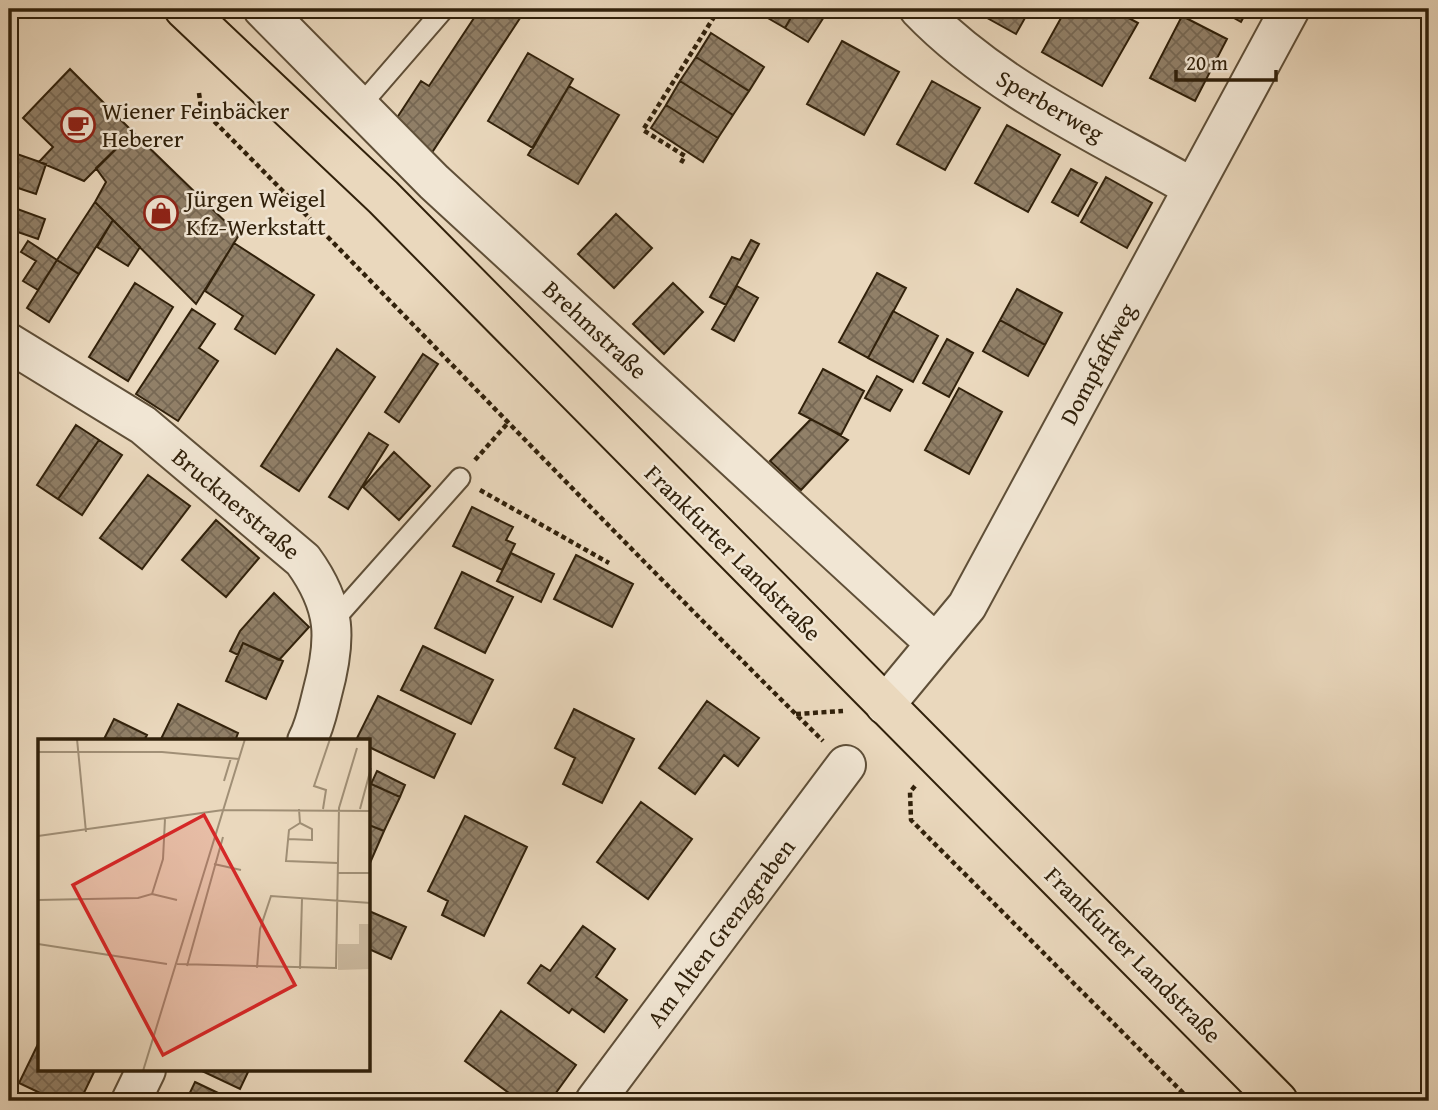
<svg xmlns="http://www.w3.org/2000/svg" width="1438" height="1110" font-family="'Gentium Book Plus',serif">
<defs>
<pattern id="building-cross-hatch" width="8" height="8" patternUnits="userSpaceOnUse" patternTransform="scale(1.75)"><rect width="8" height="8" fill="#918068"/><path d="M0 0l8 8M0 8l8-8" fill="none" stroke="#776854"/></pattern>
</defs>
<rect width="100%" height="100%" fill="#ead8bd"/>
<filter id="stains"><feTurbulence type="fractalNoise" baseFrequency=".00286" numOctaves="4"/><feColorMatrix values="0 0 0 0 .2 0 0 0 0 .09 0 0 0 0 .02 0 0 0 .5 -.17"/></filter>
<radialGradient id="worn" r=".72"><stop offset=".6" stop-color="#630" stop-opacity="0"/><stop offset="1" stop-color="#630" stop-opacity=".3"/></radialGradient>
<!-- building -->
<path fill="url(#building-cross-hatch)" stroke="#31210b" stroke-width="2" d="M480 9H526L431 154 391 127 421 81 429 86Z
M764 9H796L785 28 761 14Z
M796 9H829L808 42 785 28Z
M971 9H1030L1016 34Z
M1066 9H1112L1138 23 1102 86 1042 52Z
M1218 9H1248L1241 22Z
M1182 16 1227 39 1195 101 1150 78Z
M711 33 764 67 749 91 696 57Z
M842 41 899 72 864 135 807 104Z
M528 53 573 79 533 148 488 121Z
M696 57 749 91 733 115 680 81Z
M70 69 133 132 84 181 39 162 53 147 23 118Z
M680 81 733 115 718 138 666 105Z
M932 81 980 108 945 170 897 144Z
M569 86 619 115 578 184 528 155Z
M666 105 718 138 703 162 651 128Z
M1007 125 1060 155 1028 212 975 183Z
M133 132 239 235 196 304 95 202 106 182 96 168Z
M14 153 46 164 36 194 9 185V167Z
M1071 169 1097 183 1078 216 1052 202Z
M1106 177 1152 203 1127 248 1081 222Z
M95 202 113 220 79 274 57 260Z
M9 206 45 219 38 239 9 229Z
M616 214 652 248 614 288 578 254Z
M113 220 140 247 128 266 97 247Z
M751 240 759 244 726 305 710 297 732 257 740 260Z
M28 241 57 260 38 290 23 281 36 261 21 252Z
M234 243 314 295 275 354 235 329 243 316 205 291Z
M57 260 79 274 49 322 27 308Z
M877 273 906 288 868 358 839 342Z
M135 283 173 307 128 381 89 357Z
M673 283 703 312 664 354 633 324Z
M737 286 758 298 734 341 712 329Z
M1017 289 1062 313 1045 345 1000 320Z
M192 309 215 324 199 348 218 361 178 421 136 394Z
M893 311 938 336 913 382 868 358Z
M1000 320 1045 345 1028 376 983 351Z
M947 339 973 353 949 397 923 383Z
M337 349 375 377 299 491 261 466Z
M423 354 438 364 399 422 385 412Z
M823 369 864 391 841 435 799 413Z
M877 376 902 390 890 411 865 398Z
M959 388 1002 412 969 474 925 450Z
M811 419 848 440 801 490 770 461Z
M76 425 99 440 58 499 37 485Z
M369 433 388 445 348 509 329 497Z
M99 440 122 455 82 515 58 499Z
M394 452 430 486 399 520 363 487Z
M148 475 190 506 142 569 100 538Z
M472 507 513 527 506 540 515 544 502 570 453 546Z
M216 520 259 558 226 597 182 560Z
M511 553 554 574 541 602 497 581Z
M576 555 633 584 612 627 554 599Z
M462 572 513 597 485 653 435 628Z
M274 593 309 627 279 660 243 643 238 655 230 651 240 631Z
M243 643 283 661 266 699 226 681Z
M423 646 493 680 471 724 401 690Z
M378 696 455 734 434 778 369 747V741L356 740Z
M707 701 759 738 738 766 724 755 695 794 659 768Z
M178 704 238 733 235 741H160Z
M574 709 634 739 602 803 563 784 575 758 555 748Z
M114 719 147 735 144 741H103Z
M377 771 405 785 400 797 371 784Z
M369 783 400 797 384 831 369 825Z
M641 802 692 839 648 899 597 862Z
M465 816 527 847 484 936 442 915 448 901 428 891Z
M369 825 384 831 370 863H369Z
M369 911 406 927 391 959 369 949Z
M583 926 615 949 596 977 627 1000 604 1032 572 1009 569 1013 528 983 541 965 550 971Z
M501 1011 576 1065 550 1101H520L465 1061Z
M40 1040V1070H95L80 1101H57L19 1083Z
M200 1070H249L240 1089Z
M195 1082 235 1101H186Z"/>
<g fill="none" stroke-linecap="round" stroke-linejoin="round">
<!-- service casing -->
<g stroke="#5f4f38" stroke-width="23">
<path id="service" d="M360 106 444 9
M333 621 460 478"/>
</g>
<!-- minor casing -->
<g stroke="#5f4f38" stroke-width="42">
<path id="minor" d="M263 9 434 182 935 643
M919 9C995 88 1098 134 1193 188
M9 343 143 425 303 560C337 607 337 639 322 694 318 710 315 726 307 741
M885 705 967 606 1290 9
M131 1101 146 1070
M595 1101 846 765"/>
</g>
<!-- primary casing -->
<g stroke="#31210b" stroke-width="42">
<path id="primary" d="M184 9 383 197 1278 1101"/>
</g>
<!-- path -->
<path stroke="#31210b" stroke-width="4.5" stroke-dasharray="5 3.5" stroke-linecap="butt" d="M199 93 201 108C409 318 612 533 823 741
M681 163 685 156 643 130 719 9
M475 460 507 424
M480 490 609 563
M796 714 843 711
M915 786 910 792 911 820 1191 1101
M9 1098 17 1101"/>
<!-- service -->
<use href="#service" stroke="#f1e6d4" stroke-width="19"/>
<!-- minor -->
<use href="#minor" stroke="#f1e6d4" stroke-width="38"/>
<!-- primary -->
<use href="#primary" stroke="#ead8bd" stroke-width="38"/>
</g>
<!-- icons -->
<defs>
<g id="cafe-ring" transform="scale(1.75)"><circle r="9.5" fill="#f1e6d4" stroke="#8f2418" stroke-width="1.5"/><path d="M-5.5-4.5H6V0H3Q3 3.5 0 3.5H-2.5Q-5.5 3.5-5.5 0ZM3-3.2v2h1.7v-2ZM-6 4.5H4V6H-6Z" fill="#8f2418"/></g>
<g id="shop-ring" transform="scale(1.75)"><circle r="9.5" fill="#f1e6d4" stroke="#8f2418" stroke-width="1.5"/><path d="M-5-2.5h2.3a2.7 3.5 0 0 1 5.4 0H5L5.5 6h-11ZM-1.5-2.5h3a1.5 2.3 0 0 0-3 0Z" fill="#8f2418"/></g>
</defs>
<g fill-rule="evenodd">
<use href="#cafe-ring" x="78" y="125"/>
<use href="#shop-ring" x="161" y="213"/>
</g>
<g text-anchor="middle" stroke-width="5" stroke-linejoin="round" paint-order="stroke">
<!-- street labels -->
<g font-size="24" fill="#31210b" stroke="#f1e6d4">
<text transform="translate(1050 106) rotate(30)" y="8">Sperberweg</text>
<text transform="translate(595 330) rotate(43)" y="8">Brehmstraße</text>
<text transform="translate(1098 364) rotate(-62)" y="8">Dompfaffweg</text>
<text transform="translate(236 504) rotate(40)" y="8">Brucknerstraße</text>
<text transform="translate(733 553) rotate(45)" y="8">Frankfurter Landstraße</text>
<text transform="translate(721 933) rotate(-53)" y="8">Am Alten Grenzgraben</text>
<text transform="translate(1133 955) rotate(45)" y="8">Frankfurter Landstraße</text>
</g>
<!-- poi labels -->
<g font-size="24" fill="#31210b" stroke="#f1e6d4" text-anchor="start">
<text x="102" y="119">Wiener Feinbäcker<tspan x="102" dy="28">Heberer</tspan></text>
<text x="186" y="207">Jürgen Weigel<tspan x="186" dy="28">Kfz-Werkstatt</tspan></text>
</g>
</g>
<!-- overview -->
<g transform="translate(38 739)">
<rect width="332" height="332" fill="#ead8bd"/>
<path d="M321 185H332V230L300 231V205H321Z" fill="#cbb99f"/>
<path fill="none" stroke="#a08f76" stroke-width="2" d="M39 0 48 93M0 13H124L201 20M186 42 193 19M261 70 262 84 251 91 248 122 300 124M285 70 288 51 276 47 292 0M322 70 333 29M0 97 185 71 333 72M250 100 274 101V90L262 84M176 125 203 131M300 134H333M114 155 139 161M0 161 100 159 114 155 125 120 127 80M0 205 129 225M139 225 298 229 301 69 319 9M149 227 185 98M219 229 222 190 233 157 333 164M262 230 264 160M105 332 207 0"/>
<path fill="#d62828" fill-opacity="0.15" stroke="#d62828" stroke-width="3.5" d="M166 76 257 246 125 316 35 146Z"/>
<rect width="332" height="332" fill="none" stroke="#31210b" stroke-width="3.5"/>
</g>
<!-- margin -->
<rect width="1438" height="1110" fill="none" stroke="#ead8bd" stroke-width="35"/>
<rect x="10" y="10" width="1417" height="1089" fill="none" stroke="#31210b" stroke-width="3.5"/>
<rect x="18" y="18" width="1403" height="1075" fill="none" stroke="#31210b" stroke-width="2"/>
<!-- scale -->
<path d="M1176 70v10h100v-10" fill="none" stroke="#31210b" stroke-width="3.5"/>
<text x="1186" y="70" font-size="21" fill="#31210b" stroke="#f1e6d4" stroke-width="5" paint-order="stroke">20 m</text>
<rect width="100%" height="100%" filter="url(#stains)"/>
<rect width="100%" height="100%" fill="url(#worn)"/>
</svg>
